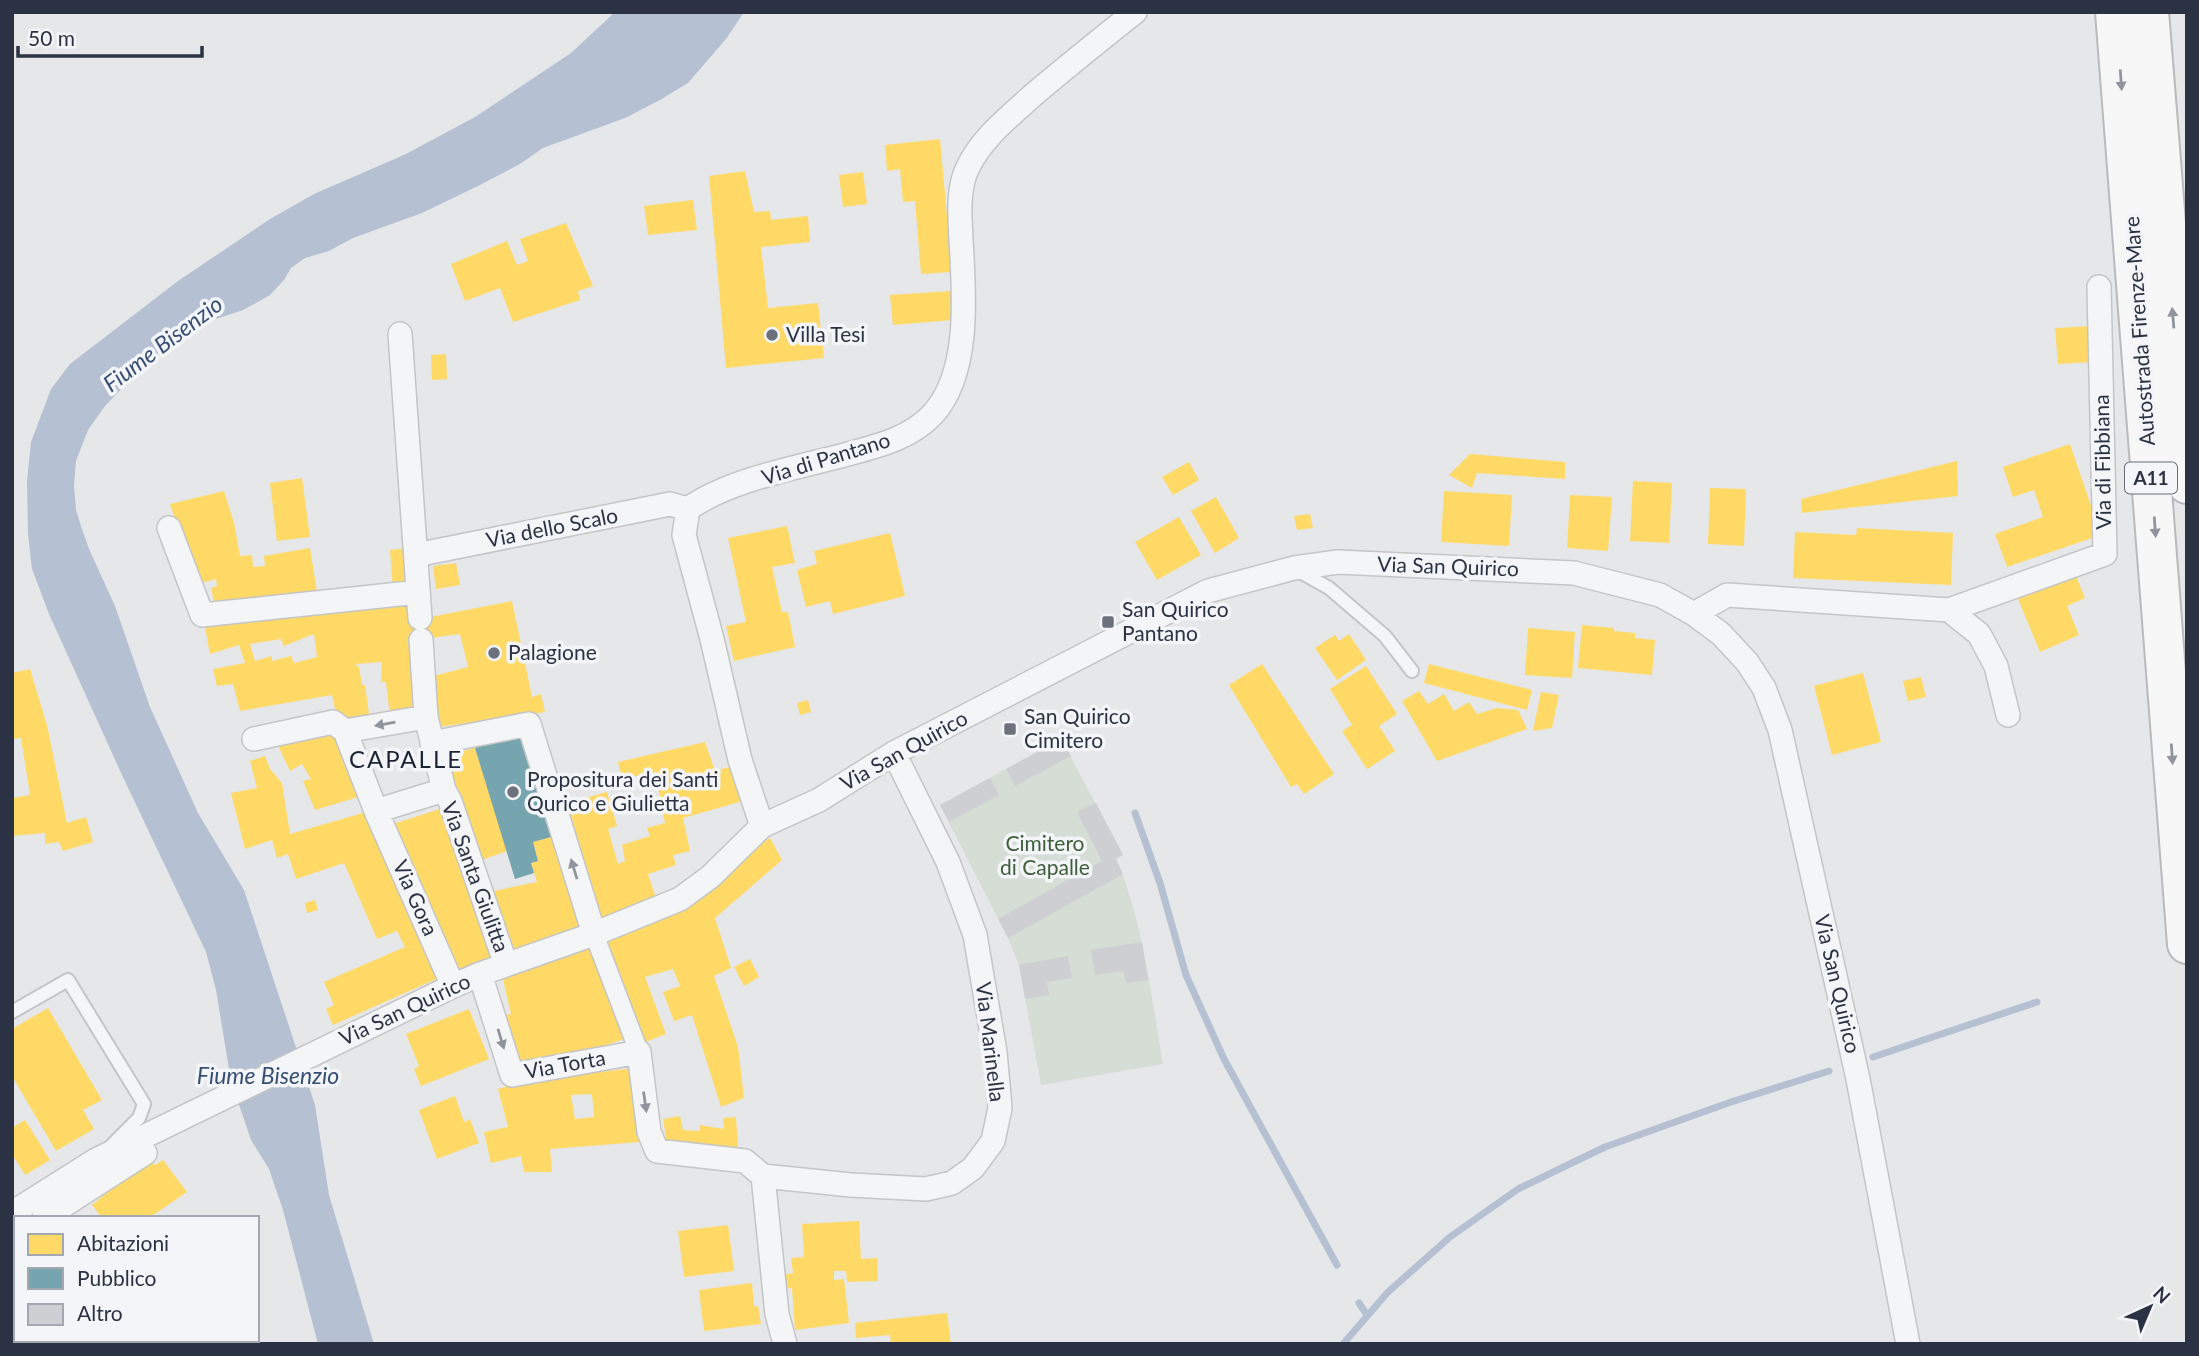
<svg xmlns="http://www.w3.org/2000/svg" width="2199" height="1356" font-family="Lato,sans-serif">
<rect width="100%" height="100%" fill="#e5e7e9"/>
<!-- green -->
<path fill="#d5ddd5" d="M1061 739 1123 855 1116 859C1144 923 1151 996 1163 1064L1041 1085 1019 965 1008 938 940 805Z"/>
<!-- water -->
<path fill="#b5c1d3" d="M615 12H744L726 39 688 83 660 100 625 118 543 148 520 164 480 185 422 213 353 238 329 251 305 258 291 268 284 280 270 295 243 310 207 322 158 356 129 381 105 406 88 430 76 461 74 485 76 510 81 526 89 549 115 606 150 707 198 813 244 890 315 1105 329 1195 374 1344H318L283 1210 269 1169 251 1140 231 1081 216 990 206 952 122 775 49 614 32 569 28 534 27 481 31 442 51 389 70 364 178 281 270 219 314 194 406 154 475 117 571 53Z"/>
<!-- homes -->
<path fill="#ffd966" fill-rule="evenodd" d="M940 139 952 272 921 274 915 201 903 202 900 169 887 171 885 145Z
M745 171 754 212 770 211 771 220 808 216 810 242 761 247 768 308 818 303 824 358 726 368 709 176Z
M863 172 867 204 843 207 839 175Z
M693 200 697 230 648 235 644 206Z
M566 223 593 286 578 291 580 300 513 322 500 288 465 301 451 264 507 241 517 265 528 261 520 239Z
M951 291 953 320 893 325 890 295Z
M2093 326 2095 362 2058 364 2055 328Z
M446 354 447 379 432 380 431 355Z
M2070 444 2101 535 2007 567 1995 534 2043 517 2034 490 2013 497 2003 467Z
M1470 454 1565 462V479L1477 473 1472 488 1449 475Z
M1957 461 1958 496 1802 513 1801 499Z
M1189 462 1199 480 1173 495 1162 477Z
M302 478 310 537 277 541 270 483Z
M1633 481 1672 483 1669 543 1630 541Z
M1710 488 1746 489 1744 546 1708 544Z
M224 491 234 523 240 556 252 555 253 567 265 566 264 556 310 548 317 592 215 606 211 588 217 586 216 579 198 584 170 504Z
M1444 491 1512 495 1509 546 1441 542Z
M1570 495 1612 497 1608 551 1567 548Z
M1216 497 1239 538 1215 553 1191 511Z
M1310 514 1313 528 1297 530 1294 516Z
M1179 517 1201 555 1157 580 1135 542Z
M787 526 795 563 772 567 782 612H788L795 647 734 661 726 626 746 622 728 538Z
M1857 528 1953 533 1951 585 1793 578 1795 532 1856 535Z
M890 533 905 596 833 614 830 601 806 607 797 570 817 564 814 551Z
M408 548 411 588 393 589 390 550Z
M456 563 460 585 436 589 433 566Z
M2076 576 2085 598 2067 606 2079 635 2040 652 2018 599Z
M413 600 415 620 512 601 532 697 541 694 545 712 438 727 434 676 468 667 460 634 415 640 418 710 390 716 386 682H381L382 662 355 664 359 667 362 685H365L369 714 337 719 332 695 240 711 233 684 217 686 213 669 245 663 239 645 210 654 205 627 366 603ZM314 634 317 657 294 663 291 656 272 661V656L255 661 250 644 281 639 284 646Z
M1582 625 1614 628V631L1635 633V638L1655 640 1652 675 1578 668Z
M1528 628 1575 632 1572 678 1525 675Z
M1349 634 1366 660 1337 680 1315 648 1335 635 1339 641Z
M1262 664 1334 774 1304 794 1297 784 1291 787 1229 685Z
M1429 664 1532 690 1527 710 1424 683Z
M1366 666 1397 714 1379 726 1395 751 1367 769 1342 731 1352 725 1330 689Z
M30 669 47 725 67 823 86 817 93 842 63 851 59 842 45 844V833L12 836V798L30 795 21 738 12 739V673Z
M1863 673 1881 742 1832 755 1814 686Z
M1921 677 1926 697 1908 701 1903 681Z
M1419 691 1428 704 1444 694 1454 711 1469 702 1477 714 1497 708 1518 710 1527 729 1437 761 1402 701Z
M1541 692 1559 695 1552 728 1533 731Z
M808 700 811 712 800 715 797 703Z
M335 727 365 795 315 810 303 781 311 779 302 764 290 771 276 741Z
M705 742 715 771 733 766 743 801 683 818 690 851 673 855 676 865 648 874 657 901 601 921 570 812 585 807 582 799 607 792 617 826 608 829 618 864 625 861 622 845 650 836 647 828 665 823 655 772 622 779 618 762Z
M475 748 507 851 479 861 443 756Z
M265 756 270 769 282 783 290 834 370 811 443 976 333 1025 326 1009 334 1005 324 982 405 947 397 931 377 939 344 863 296 879 288 854 277 858 272 840 245 849 231 793 257 788 250 761Z
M449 806 496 958 459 971 419 899 387 826Z
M551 837 581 931 510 954 494 891 537 882 531 863 538 861 533 842Z
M770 838 782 860 715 918 731 968 714 976 738 1047 744 1098 721 1107 692 1015 674 1021 663 992 680 986 673 969 645 977 666 1034 643 1043 603 939Z
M315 900 318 910 307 913 305 903Z
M592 944 626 1038 591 1051 523 1068 506 1015 511 1014 501 971Z
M750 959 759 977 744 986 734 967Z
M48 1008 102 1100 83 1110 94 1129 56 1151 12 1076V1029Z
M469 1009 489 1059 421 1086 414 1069 419 1066 406 1034Z
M635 1068 640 1142 550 1149 552 1172H524L521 1156 491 1163 484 1132 508 1127 498 1089 532 1080ZM592 1094 594 1117 575 1119 571 1095Z
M455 1096 464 1122 470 1119 479 1143 437 1159 419 1110Z
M680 1116 683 1130 700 1131 699 1125 724 1129 723 1118 736 1117 738 1149 685 1141 667 1144 663 1119Z
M25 1120 50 1160 25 1175 12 1154V1128Z
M149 1158 155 1165 163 1160 187 1192 149 1218H102L92 1205Z
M859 1221 861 1259 877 1258 878 1281 847 1282 846 1271H834V1280L844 1279 849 1323 795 1330 792 1288 782 1289 781 1275 793 1273 791 1258 804 1257 802 1224Z
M728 1225 734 1271 684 1277 678 1231Z
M16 1268V1317L12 1319V1270Z
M752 1283 754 1306H758L761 1324 704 1331 699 1290Z
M947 1313 951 1344H891L890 1335 856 1338 855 1323Z
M66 1340H160L154 1344H68Z"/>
<!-- public -->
<path fill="#76a5af" d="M519 735 551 837 533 842 538 861 531 863 534 873 515 879 475 748Z"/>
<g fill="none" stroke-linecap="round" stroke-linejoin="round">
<!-- stream -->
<path stroke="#b5c1d3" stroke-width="7" d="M1135 813 1160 883 1186 975 1224 1059 1337 1265
M1873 1057 2037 1002
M1359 1303 1367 1315
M1343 1344 1388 1292 1450 1237 1518 1189 1605 1147 1731 1102 1829 1071"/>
</g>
<!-- building -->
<path fill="#cdcfd2" d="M1061 739 1071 756 1015 786 1006 769Z
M990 778 999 795 949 822 940 805Z
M1096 803 1123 855 1116 859 1123 874 1008 938 998 919 1102 861 1077 812Z
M1142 942 1148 980 1126 983 1123 971 1095 975 1091 950Z
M1068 956 1072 978 1047 982 1049 995 1025 999 1019 965Z"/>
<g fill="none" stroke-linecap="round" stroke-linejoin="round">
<!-- service casing -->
<g stroke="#c3c5c7" stroke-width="16">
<path id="service" d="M1297 570 1329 588 1385 636 1412 671
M12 1012 68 980 144 1104 139 1118 112 1145"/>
</g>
<!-- pedestrian casing -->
<g stroke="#c3c5c7" stroke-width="21">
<path id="pedestrian" d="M594 934 639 1052"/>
</g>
<!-- minor casing -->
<g stroke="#c3c5c7" stroke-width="26">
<path id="minor" d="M400 334 420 618
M169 528 202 615 418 592
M416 555 670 504 688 509
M1949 610 2105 554 2099 287
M1694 614 1727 595 1949 610 1979 634 1996 666 2008 715
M421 640 426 717
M254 739 333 722 345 731
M432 743 529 724 594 934
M444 790 376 811 345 731 426 717 444 790 450 801 506 965
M376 811 453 986
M762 826 740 760 712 639 684 535 688 509C730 479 797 468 848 454 878 446 911 438 933 414 971 372 964 293 961 240 960 216 957 189 968 167 982 138 1009 117 1032 96 1066 67 1100 40 1135 12
M480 974 512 1075 639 1052 649 1132 657 1151 745 1161 763 1176 851 1185 926 1189 952 1183 973 1168 993 1141 1000 1108 995 1052 975 935 948 862 894 753
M763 1176 777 1314 785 1344
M12 1213 96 1160 453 986 480 974 594 934 680 899 710 877 762 826 819 800 894 753 1208 591 1294 568 1338 562 1574 573 1660 595 1694 614 1721 634 1747 662 1764 688 1780 730 1858 1079 1908 1344
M44 1218 145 1153
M12 1238 16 1236"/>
</g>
<!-- motorway casing -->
<g stroke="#b7babe" stroke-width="42">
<path id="motorway" d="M2115 12 2187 944
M2149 12 2187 484"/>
</g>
<!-- service -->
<use href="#service" stroke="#f4f5f6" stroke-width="12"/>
<!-- pedestrian -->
<use href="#pedestrian" stroke="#f4f5f6" stroke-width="18"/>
<!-- minor -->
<use href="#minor" stroke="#f4f5f6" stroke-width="23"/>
<!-- motorway -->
<use href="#motorway" stroke="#f7f7f8" stroke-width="38"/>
</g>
<!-- one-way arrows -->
<defs><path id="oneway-solid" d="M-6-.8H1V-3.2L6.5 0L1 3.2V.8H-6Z" transform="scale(1.75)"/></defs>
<g fill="#91949e">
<use href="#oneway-solid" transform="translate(2121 80) rotate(86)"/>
<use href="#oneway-solid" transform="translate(2173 318) rotate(-95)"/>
<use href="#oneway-solid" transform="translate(2155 527) rotate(86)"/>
<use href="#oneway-solid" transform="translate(2172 754) rotate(86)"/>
</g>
<g fill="#90949c">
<use href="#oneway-solid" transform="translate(385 724) rotate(170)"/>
<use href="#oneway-solid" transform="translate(574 869) rotate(-107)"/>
<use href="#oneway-solid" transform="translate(501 1039) rotate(73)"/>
<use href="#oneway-solid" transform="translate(645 1102) rotate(82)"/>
</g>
<!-- markers -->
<g fill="#6c717d" stroke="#f3f5f8" stroke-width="2.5">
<circle cx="772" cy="335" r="7"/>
<rect x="1101" y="615" width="14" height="14" rx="3.5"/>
<circle cx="494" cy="653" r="7"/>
<rect x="1003" y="722" width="14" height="14" rx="3.5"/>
<circle cx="513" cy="792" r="7"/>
</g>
<g text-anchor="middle" stroke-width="7" stroke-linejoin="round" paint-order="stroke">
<!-- shield labels -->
<rect fill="#f3f5f8" stroke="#676c79" stroke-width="2" x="2125" y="462.5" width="52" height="31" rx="5"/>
<g font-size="19" font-weight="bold" fill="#2b3243">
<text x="2151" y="485">A11</text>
</g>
<!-- street labels -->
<g font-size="21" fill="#2b3243" stroke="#f3f5f8">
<text transform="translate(2140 331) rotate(-94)" y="7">Autostrada Firenze-Mare</text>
<text transform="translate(826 459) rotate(-17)" y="7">Via di Pantano</text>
<text transform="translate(2103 462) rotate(-91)" y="7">Via di Fibbiana</text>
<text transform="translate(552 528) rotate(-11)" y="7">Via dello Scalo</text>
<text transform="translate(1448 567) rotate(2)" y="7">Via San Quirico</text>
<text transform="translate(904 751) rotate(-29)" y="7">Via San Quirico</text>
<text transform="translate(475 877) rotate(70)" y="7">Via Santa Giulitta</text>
<text transform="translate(415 898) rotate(66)" y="7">Via Gora</text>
<text transform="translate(1837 984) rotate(77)" y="7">Via San Quirico</text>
<text transform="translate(405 1010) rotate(-25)" y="7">Via San Quirico</text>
<text transform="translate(990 1042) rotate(83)" y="7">Via Marinella</text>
<text transform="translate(565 1065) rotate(-10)" y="7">Via Torta</text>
</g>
<!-- poi labels -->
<g font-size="21" fill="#2b3243" stroke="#f3f5f8" text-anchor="start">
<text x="786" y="342">Villa Tesi</text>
<text x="1122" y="617">San Quirico<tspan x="1122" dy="24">Pantano</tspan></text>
<text x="508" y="660">Palagione</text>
<text x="1024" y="724">San Quirico<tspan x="1024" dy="24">Cimitero</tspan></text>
<text x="527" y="787">Propositura dei Santi<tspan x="527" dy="24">Qurico e Giulietta</tspan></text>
</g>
<!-- park labels -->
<g font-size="21" fill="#3e5e39" stroke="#f3f5f8">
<text x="1045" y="851">Cimitero<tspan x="1045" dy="24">di Capalle</tspan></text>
</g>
<!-- water labels -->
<g font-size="23" font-style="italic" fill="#374f75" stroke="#f3f5f8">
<text transform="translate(163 344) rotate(-37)" y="8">Fiume Bisenzio</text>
<text x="268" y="1084">Fiume Bisenzio</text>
</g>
<!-- quarter labels -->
<g font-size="24" letter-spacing="2" fill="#1d2434" stroke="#f3f5f8">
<text x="406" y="768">CAPALLE</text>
</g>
</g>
<!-- border -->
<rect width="2199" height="1356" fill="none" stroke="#2b3243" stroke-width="28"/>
<!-- legend -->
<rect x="14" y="1216" width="245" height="126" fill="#f3f5f8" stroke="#a3a7b0" stroke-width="2"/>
<rect x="28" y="1234" width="35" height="21" fill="#ffd966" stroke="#a3a7b0" stroke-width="2"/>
<text x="77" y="1251" font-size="21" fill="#2b3243">Abitazioni</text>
<rect x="28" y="1268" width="35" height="21" fill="#76a5af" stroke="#a3a7b0" stroke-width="2"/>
<text x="77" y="1286" font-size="21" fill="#2b3243">Pubblico</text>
<rect x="28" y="1304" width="35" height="21" fill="#cdcfd2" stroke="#a3a7b0" stroke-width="2"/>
<text x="77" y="1321" font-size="21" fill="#2b3243">Altro</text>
<!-- north arrow -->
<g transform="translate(2150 1307) rotate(44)" stroke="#f3f5f8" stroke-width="5" paint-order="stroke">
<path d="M0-5L12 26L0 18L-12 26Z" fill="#2b3243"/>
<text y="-10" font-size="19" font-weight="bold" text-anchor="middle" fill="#2b3243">N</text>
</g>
<!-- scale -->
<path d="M18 46v10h184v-10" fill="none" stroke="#2b3243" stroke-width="3.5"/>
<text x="28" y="46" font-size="21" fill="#2b3243" stroke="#f3f5f8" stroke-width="5" paint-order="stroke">50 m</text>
</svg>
